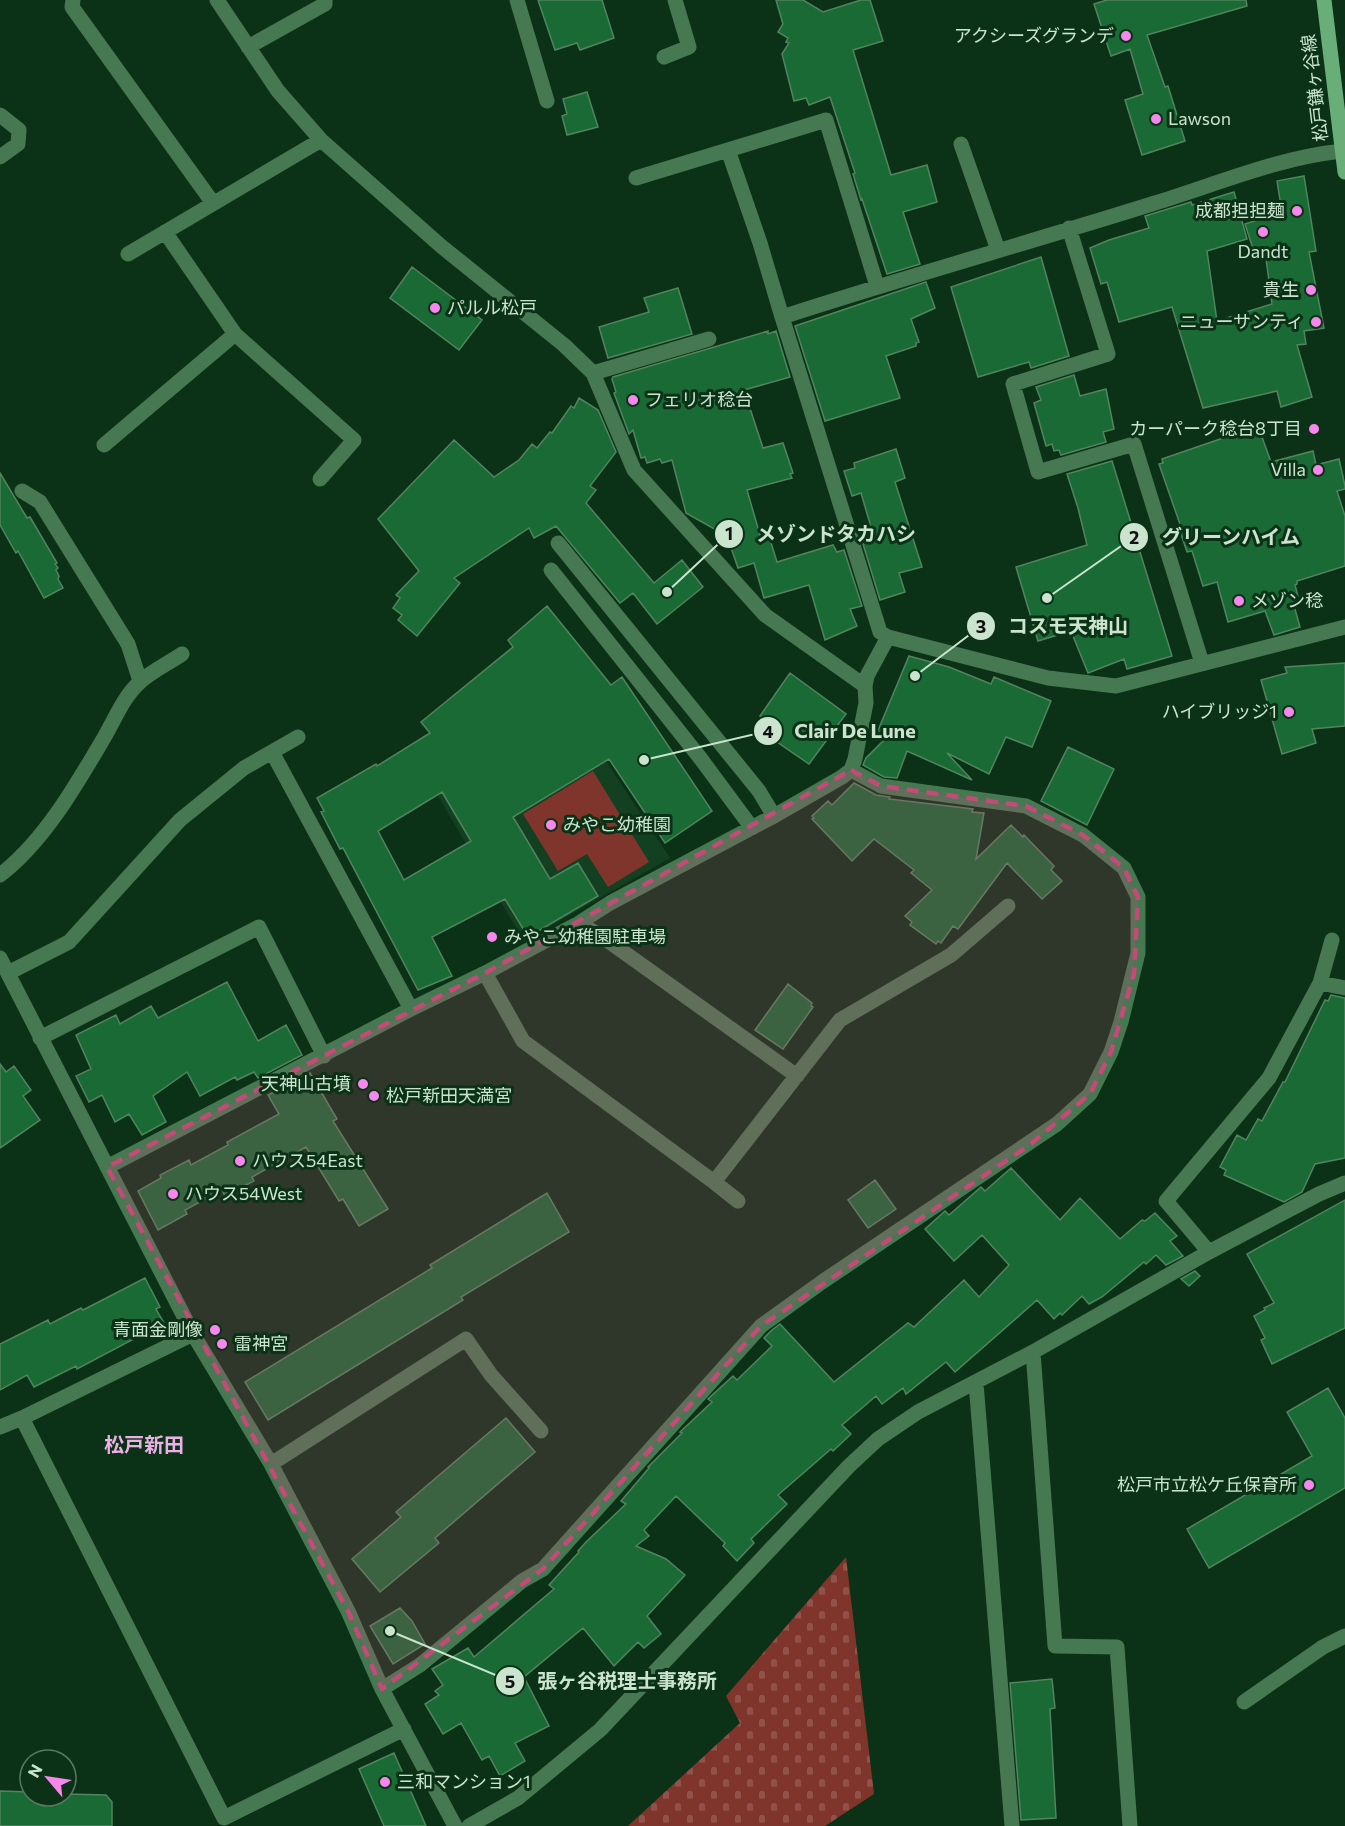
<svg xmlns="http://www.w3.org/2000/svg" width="1345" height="1826" font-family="Commissioner,'Noto Sans JP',sans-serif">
<defs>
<pattern id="cemetery-stones" width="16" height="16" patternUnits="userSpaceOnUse" patternTransform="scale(1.5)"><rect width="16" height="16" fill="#7f352b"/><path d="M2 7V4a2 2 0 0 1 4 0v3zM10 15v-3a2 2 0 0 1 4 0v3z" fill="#905249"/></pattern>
</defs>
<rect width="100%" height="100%" fill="#0b3217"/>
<!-- built -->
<path fill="#134021" d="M573 711 670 858 524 941 436 793Z"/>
<!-- cemetery -->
<path fill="url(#cemetery-stones)" d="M846 1557 874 1794 825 1826H628L740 1723 726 1696Z"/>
<!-- pitch -->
<path fill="#7f352b" d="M593 771 649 862 608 887 587 854 558 871 523 814Z"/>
<!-- building -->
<path fill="#1a6a35" stroke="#52845d" stroke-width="1.5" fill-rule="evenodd" d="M538 0H602L614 38 580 50 577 43 555 50Z
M776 0H803L823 12 861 0H870L883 41 853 50 891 175 927 165 937 202 903 212 920 264 887 274 862 199 861 200 853 174 855 173 830 97 809 105 806 98 794 101 782 54 789 43 786 42 788 38 778 32 783 24Z
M1107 0H1246L1247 6 1147 35 1165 87 1168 86 1185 141 1142 155 1125 100 1143 94 1130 49 1111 56 1094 4Z
M587 92 598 127 567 135 562 116 567 114 563 99Z
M1304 176 1316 251 1309 252 1324 328 1304 331 1306 344 1297 345 1312 397 1281 407 1277 391 1203 408 1172 307 1119 322 1107 282 1101 284 1090 248 1109 240 1149 228 1145 216 1191 202 1192 205 1234 192 1247 239 1207 251 1217 321 1272 304 1265 251 1255 255 1245 224 1282 212 1277 181Z
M1041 257 1069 356 1031 368 1029 362 978 377 951 287Z
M412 267 482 320 459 350 390 298Z
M926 282 935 308 911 319 919 342 916 343V346L886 356 900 398 825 421 795 326Z
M678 288 692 334 608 358 599 327 649 312 644 298Z
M768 331V334L776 331 790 377 744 390 763 448 783 443 793 473 790 474 792 478 747 490 760 535 768 533 777 562 833 545 837 552 844 550 862 606 850 609 857 626 825 640 809 585 764 598 754 563 738 568 727 536 686 513 672 460 662 463 660 459 647 463 645 457 641 458 633 430 629 434 614 393 616 392 612 379 613 377Z
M1074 375 1080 396 1106 389 1114 429 1103 432 1106 442 1061 455 1059 450 1054 451 1052 444 1046 446 1034 403 1041 400 1036 387Z
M579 398 598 410 616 452 590 486 596 490 586 503 654 583 682 560 703 587 657 624 633 593 620 603 556 526 534 538 529 528 454 578 460 583 417 636 398 620 402 615 393 608 400 598 396 595 419 571 378 519 454 440 494 477 519 460 532 444 537 448 550 432 552 433 571 406 574 408Z
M1258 426 1271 462 1313 451 1316 465 1339 459 1345 486V489L1337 491 1345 516V566L1297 581V584L1295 585 1299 600 1293 602 1300 627 1274 635 1265 611 1228 622 1217 582 1203 586 1192 551 1187 552 1180 531 1182 530 1159 464 1163 463 1162 459Z
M896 449 905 478 895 482 922 567 899 573 905 592 880 600 863 544 875 541 861 493 852 496 844 471 855 468 854 463Z
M1112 461 1172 656 1127 669 1124 659 1088 673 1071 631 1038 641 1016 567 1087 545 1078 508 1067 474Z
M0 473 27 518 30 517 57 563 55 564 58 568 56 570 59 576 58 579 63 588 44 598 18 551 16 553 0 525Z
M547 606 611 685 622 677 712 811 665 843 609 759 513 817 550 879 578 863 598 896 528 937 505 899 432 937 452 976 418 990 343 848 340 849 321 812 324 811 317 798 376 764 377 766 430 733 421 722 513 647 508 640ZM442 792 471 841 404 880 378 831Z
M909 656 949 667 991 684 994 677 1051 701 1032 747 1006 737 989 774 947 753 972 780 907 751 897 778 884 777 863 765 866 758 888 736 874 740Z
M1345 663V726L1312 729 1316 743 1282 754 1261 680 1287 673 1285 667Z
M790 673 846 714 809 764 767 735 773 726 760 716Z
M1068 747 1114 769 1087 825 1041 801Z
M854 783 876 795 890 797 889 799 973 809 972 812 984 813 976 859 1011 825 1023 837 1024 835 1054 866 1051 870 1062 881 1042 899 1007 863 958 929 953 926 941 943 938 941 936 944 910 925 912 922 905 916 932 890 911 873 914 870 874 839 852 861 812 819 814 818 812 816 828 801 832 805Z
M227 982 258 1041 286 1025 302 1055 258 1078 254 1072 237 1080 235 1077 200 1096 187 1072 153 1096 166 1122 142 1135 129 1114 115 1122 102 1095 89 1102 76 1076 91 1069 76 1035 116 1015 120 1024 151 1006 158 1018Z
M788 984 812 1003 811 1006 813 1007 783 1049 755 1030Z
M1331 995 1345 998V1158L1315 1164 1302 1192 1284 1202 1224 1175 1226 1170 1220 1167 1237 1135 1246 1140 1258 1119 1262 1121 1283 1082H1285L1325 1000 1328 1001Z
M0 1064 6 1072 14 1066 31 1090 23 1096 40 1120 0 1148Z
M310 1073 337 1119 333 1121 388 1209 359 1226 343 1199 339 1201 306 1147 252 1177 254 1181 225 1196 222 1190 185 1210 187 1214 158 1230 138 1191 161 1178 160 1175 189 1160 191 1165 228 1145 227 1142 279 1114 268 1095Z
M1011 1168 1060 1220 1080 1198 1120 1239 1142 1220 1145 1221 1155 1213 1177 1236 1170 1241 1183 1256 1166 1265 1156 1255 1146 1264 1144 1262 1102 1297 1089 1304 1082 1296 1062 1315 1060 1313 1054 1319 1037 1300 955 1372 946 1362 906 1394 903 1388 882 1404 876 1396 842 1425 851 1434 833 1451 831 1449 778 1495 787 1504 751 1539 754 1543 737 1561 723 1546 725 1543 676 1496 644 1530 649 1536 636 1546 666 1559 685 1575 647 1616 661 1634 644 1648 638 1642 614 1666 583 1628 524 1677 549 1726 515 1743 525 1761 500 1776 489 1756 482 1760 461 1723 443 1734 425 1704 439 1695 435 1691 443 1685 432 1669 468 1648 474 1657 554 1589 549 1585 579 1552 578 1551 586 1542 626 1504 621 1501 649 1468 648 1467 682 1433 680 1432 712 1402 708 1399 733 1376 737 1380 772 1346 764 1338 772 1330 780 1324 834 1382 908 1323 914 1327 964 1280 979 1297 1009 1265 982 1235 954 1261 925 1229 945 1211 949 1215 981 1187 985 1191Z
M875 1180 896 1209 868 1228 848 1200Z
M547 1193 569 1232 461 1297 463 1300 268 1420 245 1382 432 1268 430 1265Z
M1345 1200V1328L1272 1364 1261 1340 1265 1338 1254 1316 1265 1310 1264 1308 1274 1303 1247 1254Z
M1195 1271 1200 1276 1189 1286 1181 1279Z
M145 1278 160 1307 156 1309 164 1323 77 1369 76 1366 34 1387 27 1375 0 1390V1344L48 1320 50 1324 81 1308 83 1310Z
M1328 1388 1345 1418V1488L1209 1568 1187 1529 1312 1456 1287 1412Z
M506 1418 535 1452 435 1538 439 1543 380 1592 352 1559 401 1517 396 1512Z
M400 1608 412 1621 425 1644 393 1664 370 1626Z
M1052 1679 1055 1708 1050 1709 1056 1818 1021 1820 1010 1683Z
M394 1753 426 1826H384L359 1769Z
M0 1791 30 1792V1796H66V1794L106 1795 112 1802V1826H0Z"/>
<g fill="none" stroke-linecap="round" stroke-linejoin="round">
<!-- minor -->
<path stroke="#467852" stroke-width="15" d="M73 0 72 7 213 203
M217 0 278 91 321 140 441 246 564 345 593 373 634 470 765 615 865 686
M517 0 547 101
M248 47 325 4V0
M664 57 689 47 675 0
M0 115 19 130 18 144 0 157
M961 144 998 250
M636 178 728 150
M1069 228 1108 354 1013 384 1038 472 1134 444 1202 663
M165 232 235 334 354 440 320 479
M128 254 321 140
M782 317 760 243 728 150 826 120 877 286
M593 373 709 339
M104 445 235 334
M22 491 40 502 128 644 140 681
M558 543 759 791 774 816
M551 570 701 759 752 828
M888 637 880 632 782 317C905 277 1031 242 1155 203 1217 184 1277 158 1342 151
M272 752 411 1009
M0 875C44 842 78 782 105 736 116 717 124 696 140 682 152 671 169 663 182 654
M579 923 604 938 797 1076
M0 958 193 1334 271 1464 348 1611 382 1689 455 1826
M8 973 69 942 180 820 244 768 298 737
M485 973 523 1041 714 1182 840 1020 951 955 1008 906
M1320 983 1345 988
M40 1038 259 927 324 1056
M107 1167 411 1009 485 973 579 923 610 903 774 816 842 777 851 770 855 759 866 703 865 686 867 676 888 637 1048 678 1116 686 1345 627
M714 1182 738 1201
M1209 1252 1166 1201 1269 1078 1320 983 1332 940
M1033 1352 1055 1646 1117 1647 1130 1826
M976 1383 1012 1826
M22 1418 193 1334
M0 1427 22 1418 224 1818 404 1729
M271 1464 466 1339 491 1375 541 1431
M382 1689 420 1665 522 1581 543 1569 761 1326 822 1282 1057 1124 1090 1094 1111 1052 1121 1022 1138 953V897L1124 868 1083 835 1026 806 881 786 851 770
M1244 1702 1323 1647 1345 1636
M469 1826 518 1798 600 1730 849 1466 878 1439 918 1412 1033 1352 1209 1252 1319 1194 1345 1183"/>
<!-- major -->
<path stroke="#69ad78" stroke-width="15" d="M1324 0 1345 172"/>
</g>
<!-- marked area -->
<path fill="#c44b78" fill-opacity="0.2" stroke="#c44b78" stroke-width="4.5" stroke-dasharray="12 8" stroke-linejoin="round" d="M851 770 881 786 1026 806 1083 835 1124 868 1138 897 1134 974 1111 1052 1090 1094 1031 1144 761 1326 543 1569 382 1689 348 1611 107 1167 485 973Z"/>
<!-- markers -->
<g fill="#f688ed" stroke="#0b3217" stroke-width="2">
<circle cx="1126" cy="36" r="6"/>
<circle cx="1156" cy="119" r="6"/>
<circle cx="1297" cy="211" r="6"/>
<circle cx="1263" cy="232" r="6"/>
<circle cx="1311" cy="290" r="6"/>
<circle cx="435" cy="308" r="6"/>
<circle cx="1316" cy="322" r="6"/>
<circle cx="633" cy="400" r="6"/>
<circle cx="1314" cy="429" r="6"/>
<circle cx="1318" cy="470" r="6"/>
<circle cx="1239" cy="601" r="6"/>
<circle cx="1289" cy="712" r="6"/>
<circle cx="551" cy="825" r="6"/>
<circle cx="492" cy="937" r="6"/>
<circle cx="363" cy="1084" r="6"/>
<circle cx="374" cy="1096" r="6"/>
<circle cx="240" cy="1161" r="6"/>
<circle cx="173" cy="1194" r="6"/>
<circle cx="215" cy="1330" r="6"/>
<circle cx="222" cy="1344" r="6"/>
<circle cx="1309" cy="1485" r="6"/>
<circle cx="385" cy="1782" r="6"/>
</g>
<g text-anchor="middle" stroke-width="6" stroke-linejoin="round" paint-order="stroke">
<!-- poi labels -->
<g font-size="18" fill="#cae4ce" stroke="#0b3217" text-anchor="start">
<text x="1114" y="42" text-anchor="end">アクシーズグランデ</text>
<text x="1168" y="125">Lawson</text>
<text x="1285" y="217" text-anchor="end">成都担担麺</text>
<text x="1263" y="258" text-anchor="middle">Dandt</text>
<text x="1299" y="296" text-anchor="end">貴生</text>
<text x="447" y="314">パルル松戸</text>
<text x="1304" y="328" text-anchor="end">ニューサンティ</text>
<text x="645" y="406">フェリオ稔台</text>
<text x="1302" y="435" text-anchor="end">カーパーク稔台8丁目</text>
<text x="1306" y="476" text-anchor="end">Villa</text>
<text x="1251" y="607">メゾン稔</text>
<text x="1277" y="718" text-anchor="end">ハイブリッジ1</text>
<text x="563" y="831">みやこ幼稚園</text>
<text x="504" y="943">みやこ幼稚園駐車場</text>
<text x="351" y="1090" text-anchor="end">天神山古墳</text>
<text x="386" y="1102">松戸新田天満宮</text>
<text x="252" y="1167">ハウス54East</text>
<text x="185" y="1200">ハウス54West</text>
<text x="203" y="1336" text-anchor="end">青面金剛像</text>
<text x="234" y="1350">雷神宮</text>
<text x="1297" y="1491" text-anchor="end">松戸市立松ケ丘保育所</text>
<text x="397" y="1788">三和マンション1</text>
</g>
<!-- street labels -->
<g font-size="18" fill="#cae4ce" stroke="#0b3217">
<text transform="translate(1315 88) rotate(-97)" y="6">松戸鎌ヶ谷線</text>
</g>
<!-- neighbourhood labels -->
<g font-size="20" font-weight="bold" fill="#edb0e6" stroke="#0b3217">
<text x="144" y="1452">松戸新田</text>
</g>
</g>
<!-- callouts -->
<path fill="none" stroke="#cae4ce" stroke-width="2" d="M667 592L729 534M1047 598L1134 537M915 676L981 626M644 760L768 731M390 1631L510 1681"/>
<g fill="#cae4ce" stroke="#0b3217" stroke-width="2">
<circle cx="667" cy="592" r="6"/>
<circle cx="1047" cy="598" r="6"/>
<circle cx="915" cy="676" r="6"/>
<circle cx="644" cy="760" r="6"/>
<circle cx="390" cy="1631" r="6"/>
<circle cx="729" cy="534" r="15"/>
<circle cx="1134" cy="537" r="15"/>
<circle cx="981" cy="626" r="15"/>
<circle cx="768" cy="731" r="15"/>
<circle cx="510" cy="1681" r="15"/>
</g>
<g font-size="18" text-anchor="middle" font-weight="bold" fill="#111">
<text x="729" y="540">1</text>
<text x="1134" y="544">2</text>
<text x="981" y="633">3</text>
<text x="768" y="738">4</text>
<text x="510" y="1688">5</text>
</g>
<g font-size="20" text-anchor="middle" font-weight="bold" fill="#cae4ce" stroke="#0b3217" stroke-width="6" stroke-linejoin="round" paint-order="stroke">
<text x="836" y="541">メゾンドタカハシ</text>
<text x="1231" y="544">グリーンハイム</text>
<text x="1068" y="633">コスモ天神山</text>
<text x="855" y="738">Clair De Lune</text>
<text x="627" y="1688">張ヶ谷税理士事務所</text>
</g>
<!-- north arrow -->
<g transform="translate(48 1778) rotate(299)"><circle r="28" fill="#0b3217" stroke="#577960" stroke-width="1.5"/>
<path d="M0-4.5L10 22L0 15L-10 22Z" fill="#f688ed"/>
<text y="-9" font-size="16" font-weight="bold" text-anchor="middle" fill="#cae4ce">N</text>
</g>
</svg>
